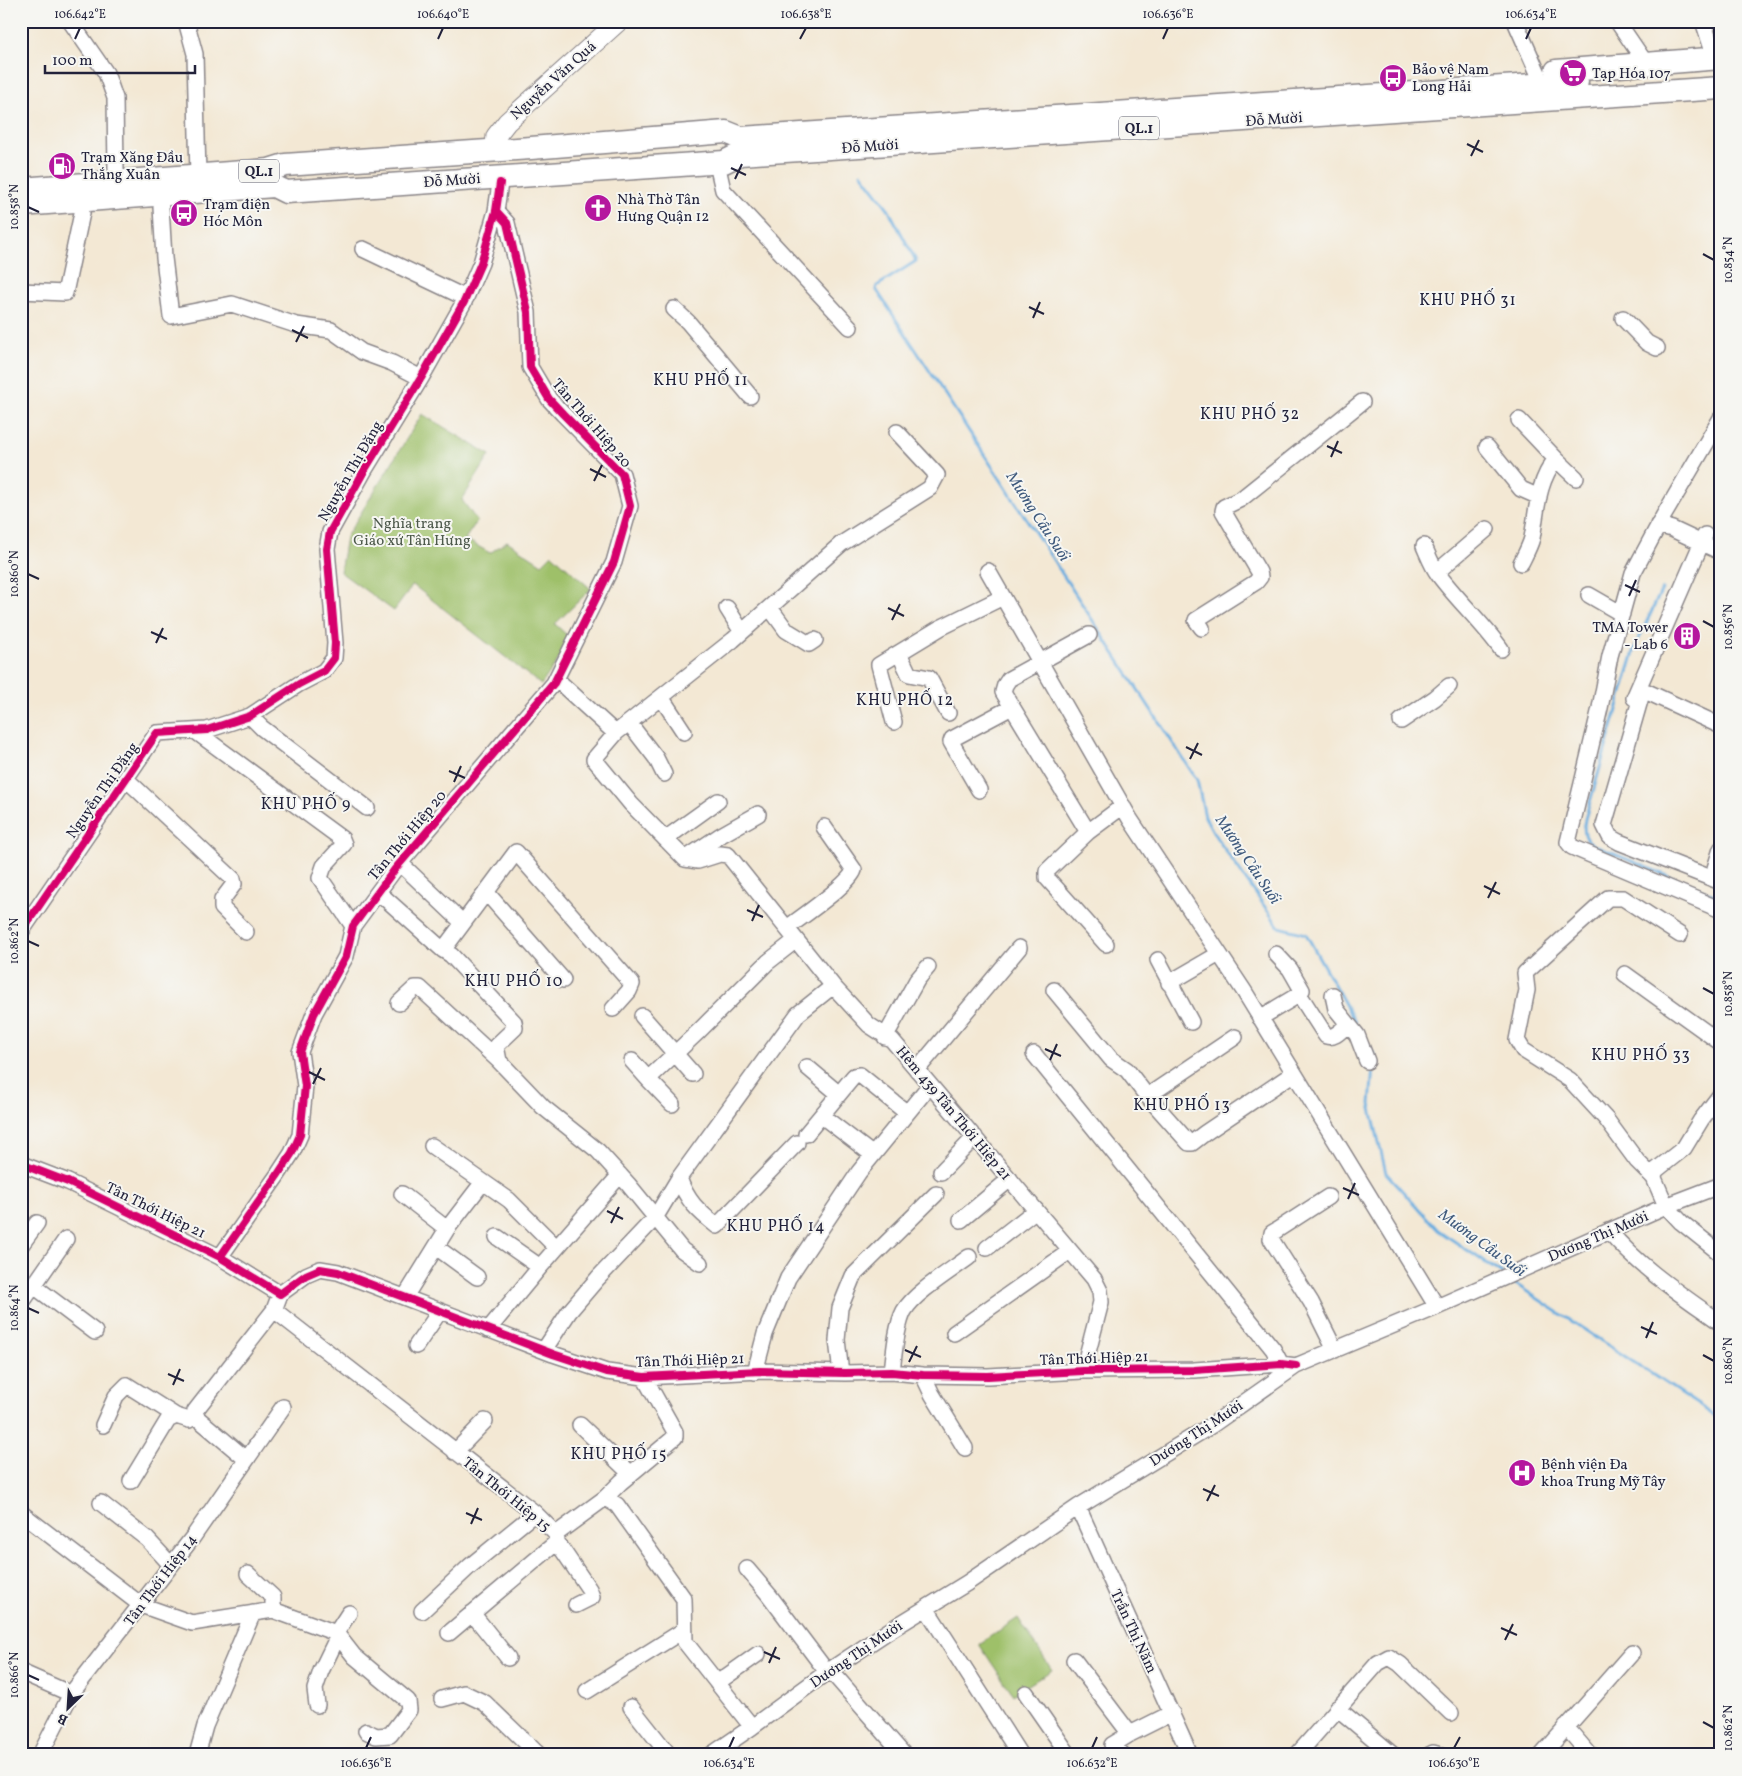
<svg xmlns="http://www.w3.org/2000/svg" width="1742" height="1776" font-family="Vollkorn,serif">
<rect width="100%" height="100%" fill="#f6f6f2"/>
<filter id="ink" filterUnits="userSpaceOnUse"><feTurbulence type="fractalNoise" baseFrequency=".02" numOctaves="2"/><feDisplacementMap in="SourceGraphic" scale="10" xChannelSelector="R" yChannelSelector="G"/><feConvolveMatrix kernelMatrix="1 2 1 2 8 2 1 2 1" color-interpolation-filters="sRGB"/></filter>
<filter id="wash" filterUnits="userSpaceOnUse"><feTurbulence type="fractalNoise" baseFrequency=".0096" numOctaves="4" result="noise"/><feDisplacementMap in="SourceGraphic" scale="20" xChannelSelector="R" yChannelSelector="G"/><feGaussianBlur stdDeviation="1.12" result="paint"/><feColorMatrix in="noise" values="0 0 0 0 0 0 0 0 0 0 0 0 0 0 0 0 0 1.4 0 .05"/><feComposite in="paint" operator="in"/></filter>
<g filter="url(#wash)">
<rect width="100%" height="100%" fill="#f3e8d4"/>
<!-- green -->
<path fill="#9ec069" stroke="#607152" d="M422 414 490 455 462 500 477 521 465 539 490 553 507 541 542 564 552 554 591 589 555 624 572 640 541 685 413 585 394 611 340 572 346 537Z
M1018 1618 1052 1670 1013 1695 979 1644Z"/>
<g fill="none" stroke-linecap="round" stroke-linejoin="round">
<!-- stream -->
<path stroke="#6baddf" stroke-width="3" d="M861 173 887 207 916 261 877 286 876 289 1197 780 1205 817 1216 837 1279 927 1306 934 1355 1022
M1662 589 1636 645 1585 819C1583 831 1584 840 1595 846L1721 898
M1368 1045 1374 1055 1370 1104 1386 1173 1438 1230 1502 1274
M1511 1281 1721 1420"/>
</g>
</g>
<g filter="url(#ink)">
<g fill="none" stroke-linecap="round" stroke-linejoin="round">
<!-- minor casing -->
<g stroke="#8a8588" stroke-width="18">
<path id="minor" d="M70 21 106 73 115 98 116 171
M186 21 195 54 198 176
M1515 21 1538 73
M1617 21 1647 65
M1703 21 1715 58
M718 168 723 190 850 327
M161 207 164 258 171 316 232 304 296 325 331 330 362 352 392 363 421 378
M363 249 466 298
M21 291 65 293 82 213
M674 309 688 322 750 396
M1623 318 1647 343 1657 348
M1721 418 1664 515 1633 573 1610 656 1600 708 1568 842 1572 847 1721 910
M1519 420 1556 459C1537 482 1537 511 1532 538 1530 546 1525 555 1521 563
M1487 447 1521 489 1539 497
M1556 459 1576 478
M1658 525 1672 529 1721 552
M1424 546C1428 555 1432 566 1438 574 1457 600 1482 622 1501 649
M988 571 1130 819 1244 991 1437 1307
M1437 572 1487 529
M1589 595 1622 614
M727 608 742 632
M770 608 786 630 809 644 815 640
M1202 628 1196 620 1256 582 1260 577 1259 572 1223 511 1224 507 1241 499 1362 402
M1089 635 1009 679 1005 685 1003 692 1088 832 1047 871V878L1106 944
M899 653 909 674 929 678 948 713
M556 679 613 731 617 732 733 640 841 544 930 488 937 475 897 432
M661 697 684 732
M1634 698 1705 535
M250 716 262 728 367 808
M1401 721 1435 698 1449 686
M894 722 879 665 940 628 1003 597
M629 723 656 758 664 774
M1721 726 1643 690 1604 825 1610 837 1619 842 1721 882
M195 731 342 839 344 844 324 866 320 878 353 926
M617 732 594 759 631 804 685 859 698 861 720 854 728 855 833 986 869 1025 892 1040 1094 1279 1100 1291 1101 1302 1083 1371
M126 779 233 879 234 884 222 900V908L246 932
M979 790 951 742 952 739 1012 707
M1088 832 1123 806
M665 839 718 801
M685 859 721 835 758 814
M400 863 463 923
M1712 878 1721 849
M378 892 443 950
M486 892 563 980
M787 928C800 918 850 884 854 870L824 827
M21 932 157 733 207 730 250 716 299 684 324 671 334 658 335 643 327 549 330 532 364 471 421 378 464 302 481 263 496 211 500 183
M1158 960 1191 1022
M1625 974 1721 1043
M1169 983 1219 954
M1054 990 1111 1059 1127 1070 1143 1091 1189 1143H1192L1205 1133 1294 1073
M1299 994 1326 1036C1335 1039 1341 1030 1347 1025
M1333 995 1336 1009 1357 1035 1367 1061
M399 1003 415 988H420L499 1061
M613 1009 629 991 632 984 516 852 443 950 451 955 514 1022 515 1028 496 1046 499 1061 543 1107 598 1151 628 1184 682 1250 700 1263
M642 1016 693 1074
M1260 1018 1300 994 1302 990 1290 969 1276 954
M885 1037 917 980 928 967
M1034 1054 1273 1349 1281 1364
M632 1061 648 1079
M807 1067 839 1094
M917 1070 1019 948
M1721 1094 1701 1120 1684 1148 1655 1171 1654 1178 1666 1206 1681 1222 1721 1254
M1151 1100 1155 1091 1235 1037
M672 1104 648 1079 699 1031 768 962 796 940
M822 1116 873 1155
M806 1134 854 1076 860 1075 907 1113
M797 1143 717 1226C698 1211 687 1201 679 1178L798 1014 833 986
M432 1146 509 1200 556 1247
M21 1164 68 1182 220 1257 280 1294 306 1275 320 1269 338 1272 553 1354 607 1372 644 1377 760 1371 845 1373 892 1372 923 1375 988 1376 1083 1371 1194 1370 1281 1364 1296 1366
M941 1172 975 1137
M1654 1178 1637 1161 1606 1119 1570 1080 1523 1050 1517 1040 1527 990 1525 973 1608 898H1623L1680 935
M402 1194 447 1229
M1328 1197 1277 1230 1272 1233 1271 1239 1311 1302 1335 1350
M961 1220 1010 1179
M1609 1231C1640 1268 1682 1295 1721 1323
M497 1237 540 1267 620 1175
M21 1245 37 1223
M436 1247 477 1277
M987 1248 1036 1210
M220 1257 277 1176 292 1153 300 1135 305 1086 300 1052 314 1014 346 956 353 926 395 869 554 683 614 562 630 506 622 474 563 414 549 399 530 367 528 312 507 223 496 211
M34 1286 95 1332
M280 1294 274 1310 535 1513 556 1534 605 1498 617 1505 684 1599 685 1642 752 1727
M405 1297 447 1229 483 1182
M21 1304 66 1239
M488 1330 540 1267
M954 1333 1070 1251
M416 1346 440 1311
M544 1350 569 1312 598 1278 655 1218 679 1178
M755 1372 765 1334 788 1278 859 1172 930 1085
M892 1372C894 1355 896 1326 904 1311 914 1293 952 1270 969 1257
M841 1373 837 1340 840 1308 853 1276 936 1194
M923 1375 932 1394 965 1448
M103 1425 116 1396 127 1385 176 1416 189 1420 195 1416
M580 1425 631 1474
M455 1452 485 1421
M246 1459 195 1416V1411L274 1310
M131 1481 168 1420 176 1416
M605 1498 621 1482 675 1437V1432L644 1377
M101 1503 147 1539 171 1565
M1078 1507 1190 1755
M21 1513 141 1605 192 1623 273 1610 336 1633 349 1613
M557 1542 589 1589 592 1597 576 1605
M747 1569 769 1595 827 1672
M248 1574 273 1597V1610
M926 1608 1020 1755
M422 1611 470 1566 535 1513
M472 1613 508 1658
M336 1633 354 1656 408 1701 409 1710 390 1735 376 1736 366 1731
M449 1633 557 1542 556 1534
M1074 1660 1130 1734
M830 1670 904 1755
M21 1672 71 1694
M717 1683 758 1654
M587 1691 684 1630
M1026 1693 1069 1755
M442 1699 464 1693 485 1703 539 1755
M317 1705 315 1689 321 1671 338 1636
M631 1707 669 1755
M1337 1708 1393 1755
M1566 1727 1590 1755
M1122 1754 1112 1745 1130 1734 1172 1713
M40 1755 71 1694 193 1537 283 1407
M197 1755 205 1726 253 1613
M711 1755 752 1727 827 1672 887 1632 967 1583 1078 1507 1212 1425 1296 1366 1437 1307 1666 1206 1721 1185
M1297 1755 1378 1663 1389 1657 1400 1664 1451 1713
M1429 1755 1433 1753 1440 1755
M1542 1755 1632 1653"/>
</g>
<!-- major casing -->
<g stroke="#8a8588" stroke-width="21">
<path id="major" d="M495 145 496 136 507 122 619 21"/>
</g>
<!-- highway casing -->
<g stroke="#8a8588" stroke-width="25">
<path id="highway" d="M1556 71 1721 58
M21 189 269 170 285 165 531 148 726 132 741 138 1577 82
M21 205 274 186 286 192 724 162 740 154 1721 88"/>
</g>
<!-- minor -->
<use href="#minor" stroke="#fff" stroke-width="15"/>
<!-- major -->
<use href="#major" stroke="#fff" stroke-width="19"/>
<!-- highway -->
<use href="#highway" stroke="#fff" stroke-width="22"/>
<!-- cycleway casing -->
<g stroke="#f6f6f2" stroke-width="11">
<path id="cycleway" d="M21 932 157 733 207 730 250 716 299 684 324 671 334 658 335 643 327 549 330 532 364 471 421 378 464 302 481 263 496 211 500 183
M21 1164 68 1182 220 1257 280 1294 306 1275 320 1269 338 1272 553 1354 607 1372 644 1377 760 1371 845 1373 892 1372 923 1375 988 1376 1083 1371 1194 1370 1281 1364 1296 1366
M220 1257 277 1176 292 1153 300 1135 305 1086 300 1052 314 1014 346 956 353 926 395 869 554 683 614 562 630 506 622 474 563 414 549 399 530 367 528 312 507 223 496 211"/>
</g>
<!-- cycleway -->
<use href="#cycleway" stroke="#d6006c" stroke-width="8"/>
</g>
</g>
<!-- ticks -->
<path fill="none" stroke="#22223b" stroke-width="2" d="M75 39 80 28M438 39 443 28M800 39 806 28M1163 39 1168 28M1526 39 1531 28M1467 144 1483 152M1471 156 1479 140M731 168 746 175M735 179 742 164M28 207 39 212M1703 254 1714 260M1029 307 1044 314M1033 318 1040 302M292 330 308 338M296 342 304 326M1327 446 1342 453M1331 457 1338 441M590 469 606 477M594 481 602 465M28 574 39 579M1625 585 1640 592M1629 596 1636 580M888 608 904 616M892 620 900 604M1703 621 1714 627M151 632 167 639M156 643 163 628M1186 747 1202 755M1190 759 1198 743M449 771 465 778M454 782 461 766M1484 886 1500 894M1488 898 1496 882M747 910 763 917M752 921 759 905M28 941 39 946M1703 988 1714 994M1045 1049 1061 1056M1050 1060 1057 1044M309 1072 325 1080M313 1084 321 1068M1343 1188 1359 1195M1348 1199 1355 1183M607 1211 623 1219M611 1223 619 1207M28 1308 39 1313M1641 1327 1657 1334M1646 1338 1653 1322M905 1350 921 1357M1703 1355 1714 1361M909 1362 917 1346M168 1374 184 1381M173 1385 180 1369M1203 1489 1219 1496M1207 1501 1215 1485M466 1513 482 1520M471 1524 478 1508M1501 1628 1517 1635M1505 1640 1513 1624M764 1652 780 1659M769 1663 776 1647M28 1675 39 1680M1703 1722 1714 1728M366 1748 371 1737M729 1748 734 1737M1092 1748 1097 1737M1454 1748 1460 1737"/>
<!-- icons -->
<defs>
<g id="supermarket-disc" transform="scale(1.4375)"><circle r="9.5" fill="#b5179e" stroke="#f6f6f2"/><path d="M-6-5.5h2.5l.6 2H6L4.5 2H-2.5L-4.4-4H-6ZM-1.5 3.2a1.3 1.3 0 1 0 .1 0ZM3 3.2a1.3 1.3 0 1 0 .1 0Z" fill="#fff"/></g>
<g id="bus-disc" transform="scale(1.4375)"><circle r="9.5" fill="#b5179e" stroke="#f6f6f2"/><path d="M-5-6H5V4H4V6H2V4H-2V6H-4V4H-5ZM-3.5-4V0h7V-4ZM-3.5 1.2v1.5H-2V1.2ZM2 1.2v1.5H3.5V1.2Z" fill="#fff"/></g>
<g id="fuel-disc" transform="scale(1.4375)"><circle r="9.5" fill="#b5179e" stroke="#f6f6f2"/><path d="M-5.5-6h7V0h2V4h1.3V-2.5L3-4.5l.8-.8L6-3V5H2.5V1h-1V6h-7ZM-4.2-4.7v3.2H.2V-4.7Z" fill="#fff"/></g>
<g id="church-disc" transform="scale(1.4375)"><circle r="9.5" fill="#b5179e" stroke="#f6f6f2"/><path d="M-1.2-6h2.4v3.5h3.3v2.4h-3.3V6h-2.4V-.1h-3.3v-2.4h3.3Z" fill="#fff"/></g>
<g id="building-disc" transform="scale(1.4375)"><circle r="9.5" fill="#b5179e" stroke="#f6f6f2"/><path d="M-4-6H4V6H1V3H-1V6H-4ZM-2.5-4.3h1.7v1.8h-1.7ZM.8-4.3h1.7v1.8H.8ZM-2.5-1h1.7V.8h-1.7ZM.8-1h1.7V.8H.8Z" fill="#fff"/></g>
<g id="hospital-disc" transform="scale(1.4375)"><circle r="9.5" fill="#b5179e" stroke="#f6f6f2"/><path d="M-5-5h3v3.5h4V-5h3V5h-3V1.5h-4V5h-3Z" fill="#fff"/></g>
</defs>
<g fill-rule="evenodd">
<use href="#supermarket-disc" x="1573" y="73"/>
<use href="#bus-disc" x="1393" y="78"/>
<use href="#fuel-disc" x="62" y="166"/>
<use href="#church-disc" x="598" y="208"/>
<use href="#bus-disc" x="184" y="213"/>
<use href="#building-disc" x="1687" y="636"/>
<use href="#hospital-disc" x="1522" y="1473"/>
</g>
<g text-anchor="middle" stroke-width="4" stroke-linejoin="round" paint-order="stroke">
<!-- shield labels -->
<g fill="#f6f6f2" stroke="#626272" stroke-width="1">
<rect x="1119" y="116.5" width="40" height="23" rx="4"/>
<rect x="239" y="159.5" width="40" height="23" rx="4"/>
</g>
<g font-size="14" font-weight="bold" fill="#22223b">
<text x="1139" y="133">QL.1</text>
<text x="259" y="176">QL.1</text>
</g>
<!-- poi labels -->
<g font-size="15" fill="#22223b" stroke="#f6f6f2" text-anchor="start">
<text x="1412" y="74">Bảo vệ Nam<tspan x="1412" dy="17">Long Hải</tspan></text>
<text x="1592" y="78">Tạp Hóa 107</text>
<text x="81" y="162">Trạm Xăng Đầu<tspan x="81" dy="17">Thắng Xuân</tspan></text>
<text x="617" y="204">Nhà Thờ Tân<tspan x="617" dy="17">Hưng Quận 12</tspan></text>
<text x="203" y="209">Trạm điện<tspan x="203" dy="17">Hóc Môn</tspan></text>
<text x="1668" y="632" text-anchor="end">TMA Tower<tspan x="1668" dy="17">- Lab 6</tspan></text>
<text x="1541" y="1469">Bệnh viện Đa<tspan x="1541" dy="17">khoa Trung Mỹ Tây</tspan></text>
</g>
<!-- street labels -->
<g font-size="15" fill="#22223b" stroke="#f6f6f2">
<text transform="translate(553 80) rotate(-42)" y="5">Nguyễn Văn Quá</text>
<text transform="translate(1274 119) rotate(-4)" y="5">Đỗ Mười</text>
<text transform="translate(870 146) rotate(-4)" y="5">Đỗ Mười</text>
<text transform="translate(452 180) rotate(-4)" y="5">Đỗ Mười</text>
<text transform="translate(592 423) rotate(49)" y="5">Tân Thới Hiệp 20</text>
<text transform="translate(350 471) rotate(-60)" y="5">Nguyễn Thị Đặng</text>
<text transform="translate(102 790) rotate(-55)" y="5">Nguyễn Thị Đặng</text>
<text transform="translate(407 835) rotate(-50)" y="5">Tân Thới Hiệp 20</text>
<text transform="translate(954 1113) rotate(50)" y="5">Hẻm 439 Tân Thới Hiệp 21</text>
<text transform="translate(156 1210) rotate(26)" y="5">Tân Thới Hiệp 21</text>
<text transform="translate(1598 1236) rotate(-23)" y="5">Dương Thị Mười</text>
<text transform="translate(1094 1358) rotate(-2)" y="5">Tân Thới Hiệp 21</text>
<text transform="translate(690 1360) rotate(-2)" y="5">Tân Thới Hiệp 21</text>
<text transform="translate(1196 1433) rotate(-33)" y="5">Dương Thị Mười</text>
<text transform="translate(507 1494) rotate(39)" y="5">Tân Thới Hiệp 15</text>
<text transform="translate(160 1580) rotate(-53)" y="5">Tân Thới Hiệp 14</text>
<text transform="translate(1134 1631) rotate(65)" y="5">Trần Thị Năm</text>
<text transform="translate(856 1654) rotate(-34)" y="5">Dương Thị Mười</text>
</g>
<!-- park labels -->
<g font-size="15" fill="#4d594b" stroke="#f6f6f2">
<text x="412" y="528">Nghĩa trang<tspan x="412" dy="17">Giáo xứ Tân Hưng</tspan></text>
</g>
<!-- neighbourhood labels -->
<g font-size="16" letter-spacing="1" fill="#22223b" stroke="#f6f6f2">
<text x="1468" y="305">KHU PHỐ 31</text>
<text x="701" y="385">KHU PHỐ 11</text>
<text x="1250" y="419">KHU PHỐ 32</text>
<text x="905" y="705">KHU PHỐ 12</text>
<text x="306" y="809">KHU PHỐ 9</text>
<text x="514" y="986">KHU PHỐ 10</text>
<text x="1641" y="1060">KHU PHỐ 33</text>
<text x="1182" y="1110">KHU PHỐ 13</text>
<text x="776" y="1231">KHU PHỐ 14</text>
<text x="619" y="1459">KHU PHỐ 15</text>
</g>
<!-- water labels -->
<g font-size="16" font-style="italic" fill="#3f5a7d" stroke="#f6f6f2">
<text transform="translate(1039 516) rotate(57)" y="6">Mương Cầu Suối</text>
<text transform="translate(1249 859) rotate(56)" y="6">Mương Cầu Suối</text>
<text transform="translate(1483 1242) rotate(36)" y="6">Mương Cầu Suối</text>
</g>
</g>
<!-- margin -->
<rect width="1742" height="1776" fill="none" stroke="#f6f6f2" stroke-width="55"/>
<!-- north arrow -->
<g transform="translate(68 1708) rotate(205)" stroke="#f6f6f2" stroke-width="4" paint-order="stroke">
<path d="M0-4L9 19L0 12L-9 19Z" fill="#22223b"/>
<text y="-8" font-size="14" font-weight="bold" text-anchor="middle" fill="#22223b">B</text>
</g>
<!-- scale -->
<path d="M45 65v8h150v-8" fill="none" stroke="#22223b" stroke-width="2.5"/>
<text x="52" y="65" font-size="15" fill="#22223b" stroke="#f6f6f2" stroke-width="4" paint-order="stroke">100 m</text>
<rect x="28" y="28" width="1686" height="1720" fill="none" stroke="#22223b" stroke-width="2"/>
<g font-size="12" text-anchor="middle" fill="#22223b">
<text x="80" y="18">106.642°E</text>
<text x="443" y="18">106.640°E</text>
<text x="806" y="18">106.638°E</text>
<text x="1168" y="18">106.636°E</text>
<text x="1531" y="18">106.634°E</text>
<text transform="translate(14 207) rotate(-90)" y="4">10.858°N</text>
<text transform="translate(1728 260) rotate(-90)" y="4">10.854°N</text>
<text transform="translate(14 574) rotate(-90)" y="4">10.860°N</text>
<text transform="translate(1728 627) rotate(-90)" y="4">10.856°N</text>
<text transform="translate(14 941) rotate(-90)" y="4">10.862°N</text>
<text transform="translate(1728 994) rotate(-90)" y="4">10.858°N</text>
<text transform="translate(14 1308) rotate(-90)" y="4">10.864°N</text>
<text transform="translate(1728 1361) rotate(-90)" y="4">10.860°N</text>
<text transform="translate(14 1675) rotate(-90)" y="4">10.866°N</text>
<text transform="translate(1728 1728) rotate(-90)" y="4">10.862°N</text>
<text x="366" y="1767">106.636°E</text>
<text x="729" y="1767">106.634°E</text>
<text x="1092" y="1767">106.632°E</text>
<text x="1454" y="1767">106.630°E</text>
</g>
</svg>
